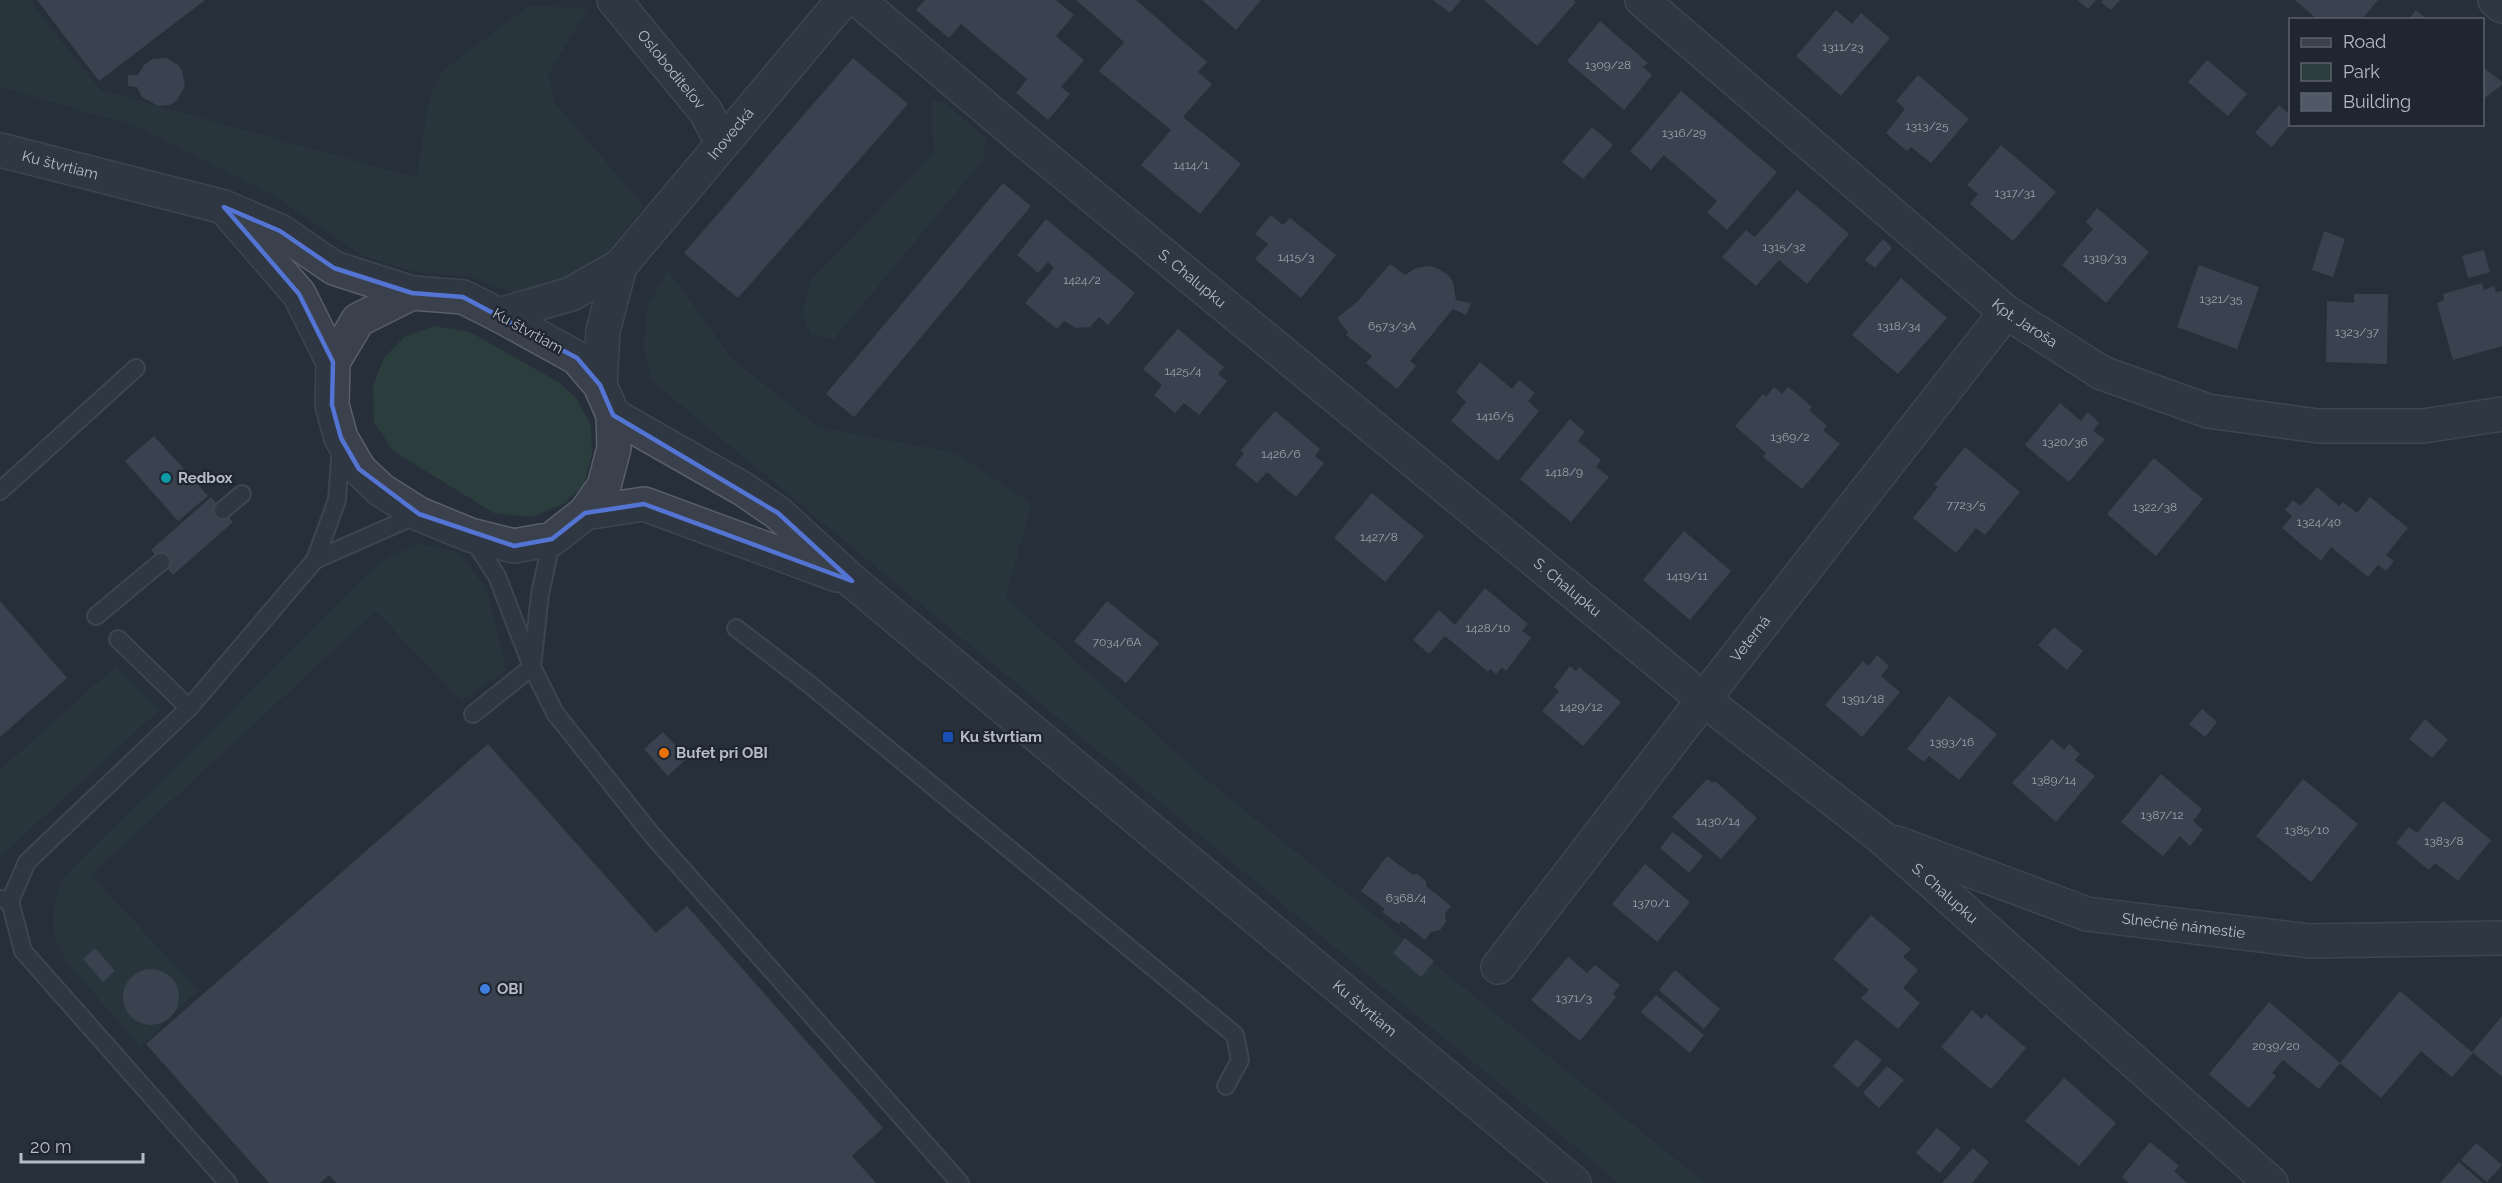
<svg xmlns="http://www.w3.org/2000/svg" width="2502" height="1183" font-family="Raleway,sans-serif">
<rect width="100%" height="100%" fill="#272f3b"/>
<!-- green -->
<path fill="#2c3d3e" d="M0 0H29L100 90 417 178 429 98 442 71 530 5 587 9 548 75 556 104 644 206 603 258 559 288 518 294 468 276 415 272 361 255 278 198 138 127 0 87Z
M932 99 946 104 986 139 983 160 834 339 811 335 802 313 812 279 933 154Z
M668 270 733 360 818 427 956 453 1031 503 1006 598 1202 776 1705 1183H1619L652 381 644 346 648 305Z
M434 326 470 332 560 383 576 398 591 425 592 453 584 485 563 504 532 517 494 513 393 451 374 422 373 385 384 358 404 337Z
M421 544 458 552 486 588 506 670 461 701 376 611 91 875 198 990 140 1047 65 960 53 932V909L60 883 77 863 167 776 353 588 387 557Z
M116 666 159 710 0 857V770Z"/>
<!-- building -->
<path fill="#505967" d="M37 0H205L99 81Z
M925 0H1056L1074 15 1056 36 1084 60 1061 87 1070 94 1048 120 1016 93 1027 79 961 24 949 38 916 10Z
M1076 0H1136L1207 62 1198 72 1212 84 1183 117 1241 164 1200 214 1141 165 1171 130 1099 71 1124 42Z
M1202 0H1261L1236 30Z
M1433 0H1461L1450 13Z
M1484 0H1573L1576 2 1537 46Z
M2077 0H2096L2088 9Z
M2103 0H2120L2111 10 2101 2Z
M2295 0H2378L2361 20H2318Z
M1836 10 1852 24 1861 13 1890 38 1841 96 1796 56Z
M2416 10 2428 20H2408Z
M1600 21 1648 63 1643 67 1652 75 1624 110 1567 61Z
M166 58 177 64 182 70 185 86 177 100 170 105 158 106 142 97 137 87 128 86V75H138L144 65 153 59Z
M853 58 908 104 738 298 684 253Z
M2207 60 2247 94 2228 116 2188 82Z
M2482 66 2502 82V85L2482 100Z
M1918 75 1969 119 1931 163 1911 147 1907 151 1886 133 1905 109 1896 101Z
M1681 91 1777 172 1727 230 1707 212 1717 201 1664 155 1651 170 1630 151Z
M2279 105 2290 115V125L2272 147 2255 133Z
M1592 127 1613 145 1583 179 1562 162Z
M2001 145 2056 192 2013 241 1970 204 1978 194 1967 185Z
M1003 183 1031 206 854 417 826 394Z
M1797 190 1849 234 1807 284 1779 260 1756 286 1722 257 1746 230 1755 237Z
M2097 208 2149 252 2106 303 2062 265 2093 229 2086 222Z
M1271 215 1283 225 1290 218 1336 255 1301 298 1255 259 1268 244 1255 234Z
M1046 219 1135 293 1108 325 1099 317 1090 327 1076 328 1064 321 1057 329 1025 303 1054 268 1048 262 1038 273 1017 255Z
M2324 231 2345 239 2333 277 2312 270Z
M1883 239 1892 248 1875 268 1865 260Z
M2484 250 2490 272 2468 278 2462 256Z
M1390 264 1405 275 1416 268 1430 266 1437 268 1449 276 1453 282 1456 300 1471 303 1466 315 1453 309 1410 361 1416 366 1397 389 1366 363 1372 356 1346 335 1348 332 1337 318 1358 301Z
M2199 265 2259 287 2237 349 2177 327Z
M1901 278 1947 318 1898 374 1852 335Z
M2482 283 2484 290 2494 286 2496 292 2502 291V346L2453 360 2437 303 2444 300 2443 294Z
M2354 294H2388L2387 364 2326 362 2327 301 2354 303Z
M1178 329 1224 367 1218 374 1227 381 1199 415 1184 403 1175 413 1154 395 1162 385 1143 369Z
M1480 362 1512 389 1519 380 1535 393 1528 401 1539 411 1498 461 1451 421 1466 402 1456 392Z
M1774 387 1782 394 1788 387 1797 394 1812 407 1809 410 1827 426 1823 430 1840 444 1802 489 1763 457 1766 453 1735 426 1763 394 1766 397Z
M2060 403 2081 421 2088 412 2099 423 2093 431 2105 439 2069 482 2025 445Z
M1275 411 1320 449 1315 456 1324 463 1296 497 1267 472 1257 483 1235 465 1244 453 1241 450Z
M1570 419 1585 432 1578 441 1601 460 1596 467 1609 477 1571 522 1520 479Z
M154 436 208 496 178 521 125 461Z
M1965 447 2020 492 1985 535 1976 528 1956 553 1913 518 1938 487 1934 485Z
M2154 458 2203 499 2156 556 2107 514Z
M2317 487 2339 506 2343 502 2357 513 2370 497 2408 528 2386 555 2394 561 2386 571 2378 565 2368 577 2331 547 2321 561 2282 528 2292 516 2285 510 2293 500 2301 506Z
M1372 493 1424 536 1385 582 1334 538Z
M211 497 233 522 173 575 151 550Z
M1684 531 1731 571 1690 620 1643 580Z
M1485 588 1528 624 1522 631 1531 638 1506 671 1502 667 1496 674 1490 669 1488 672 1445 636 1429 654 1413 640 1439 610 1455 625Z
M0 601 67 678 0 737Z
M1107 601 1159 643 1126 683 1074 641Z
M2054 627 2083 651 2067 670 2038 645Z
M1877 655 1889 666 1881 676 1900 692 1862 737 1825 705 1863 661 1869 666Z
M1570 666 1576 671 1579 667 1621 702 1583 746 1542 711 1559 691 1554 687Z
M1949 696 1997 734 1959 780 1929 756 1924 762 1907 749Z
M2202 709 2217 722 2205 737 2189 724Z
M2425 719 2448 740 2432 758 2409 739Z
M663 732 687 758 668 776 644 749Z
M2052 739 2064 750 2069 744 2080 754 2075 760 2095 776 2056 822 2012 783Z
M488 744 656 933 687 906 883 1128 852 1156 876 1183H337L329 1175 320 1183H269L146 1044Z
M2161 774 2202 809 2193 821 2203 830 2190 846 2180 836 2163 856 2121 822Z
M1707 779 1713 783 1715 781 1757 818 1721 859 1672 817Z
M2303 779 2358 824 2311 882 2256 836Z
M2443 801 2491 840 2458 881 2435 863 2429 870 2396 843 2409 827 2417 833Z
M1673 832 1703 856 1689 873 1660 848Z
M1387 856 1413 875 1417 874 1426 881V886L1451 906 1445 914 1446 922 1440 930 1431 932 1425 940 1401 921 1399 924 1382 912 1385 909 1361 891Z
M1645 864 1690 902 1657 942 1612 904Z
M1871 915 1911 949 1903 957 1918 970 1903 988 1920 1003 1898 1029 1861 998 1869 990 1833 959Z
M1405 938 1434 961 1421 977 1393 953Z
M95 948 115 971 103 982 83 959Z
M1568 957 1587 973 1595 965 1620 985 1613 994 1616 997 1580 1041 1531 1000Z
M123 997a28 28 0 1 1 56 0a28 28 0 1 1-56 0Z
M1675 970 1720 1009 1704 1029 1659 990Z
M2400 991 2473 1053 2452 1077 2421 1051 2381 1098 2340 1063 2319 1089 2283 1060 2272 1073 2276 1076 2249 1108 2209 1074 2269 1002 2340 1063Z
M1656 995 1704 1035 1690 1053 1641 1012Z
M1972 1010 1982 1019 1986 1014 2026 1048 1991 1089 1941 1047Z
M2502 1016V1077L2472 1052Z
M1856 1039 1882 1060 1858 1088 1833 1066Z
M1887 1066 1904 1080 1879 1108 1863 1093Z
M2064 1078 2116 1123 2079 1166 2025 1121Z
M1937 1128 1961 1148 1940 1173 1916 1153Z
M2150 1142 2179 1166 2174 1171 2187 1183H2129L2122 1177Z
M2476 1143 2502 1165 2487 1182 2461 1160Z
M1973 1148 1989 1162 1972 1183H1942Z
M2459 1162 2483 1183H2440Z"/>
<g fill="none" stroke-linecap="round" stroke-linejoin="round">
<!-- service casing -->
<g stroke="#585f6a" stroke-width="20">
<path id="service" d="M0 491 136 368
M223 510 242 494
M472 538 497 576 532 667 555 713 652 835 960 1183
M315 560 419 514
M96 616 161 562
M736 628 809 684 1235 1035 1240 1060 1226 1086
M118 639 189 708 315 560 337 500 341 445
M473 714 532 667 540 594 552 539
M1 899 10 901 27 862 189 708
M10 901 23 951 228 1183"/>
</g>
<!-- minor casing -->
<g stroke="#585f6a" stroke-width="36">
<g id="minor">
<path id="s1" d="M614 0 706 112 722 143"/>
<path id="s2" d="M858 0 1019 136 1703 699 1880 836 2271 1183"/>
<path id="s3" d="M1642 0 2006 312 2102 373 2208 411 2318 426H2423L2502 414"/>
<path d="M2495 0 2502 6"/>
<path id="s4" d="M499 315 571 294 620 266 843 0"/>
<path d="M600 385 603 331 620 266"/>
<path id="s5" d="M1897 843 2087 914 2309 941 2502 938"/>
<path id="s6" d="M1498 967 1727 669 2006 312"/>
</g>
</g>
<!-- tertiary casing -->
<g stroke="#585f6a" stroke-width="36">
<g id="tertiary">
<path id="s7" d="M0 150 224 207 280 231 334 268 412 293"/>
<path d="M229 213 299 294 333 362"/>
<path d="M412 293 463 297 499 315 577 358 600 385 613 415 614 448 604 486 585 513 552 539 514 546 470 535 419 514 381 490 359 469 341 438 332 405 333 362 358 320Z"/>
<path id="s8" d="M613 415 743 489 778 513 852 581 1574 1183"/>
<path d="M585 513 644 504 837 575"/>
</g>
</g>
<!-- service -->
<use href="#service" stroke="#3a414c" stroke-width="16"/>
<!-- minor -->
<use href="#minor" stroke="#3a414c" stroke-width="33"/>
<!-- tertiary -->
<use href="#tertiary" stroke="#3a414c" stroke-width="33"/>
</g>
<!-- marked area -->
<path d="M0 0H2502V1183H0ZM224 207 280 231 334 268 412 293 463 297 577 358 600 385 613 415 778 513 852 581 644 504 585 513 552 539 514 546 419 514 359 469 341 438 332 405 333 362 299 294Z" fill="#272f3b" fill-opacity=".55" fill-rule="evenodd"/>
<path fill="none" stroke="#5374d2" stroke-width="4.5" stroke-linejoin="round" d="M224 207 280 231 334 268 412 293 463 297 577 358 600 385 613 415 778 513 852 581 644 504 585 513 552 539 514 546 419 514 359 469 341 438 332 405 333 362 299 294Z"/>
<!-- markers -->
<circle fill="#0f9aa8" stroke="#1f2631" stroke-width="2" cx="166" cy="478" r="6"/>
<rect fill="#1a4fb4" stroke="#1f2631" stroke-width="2" x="942" y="731" width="12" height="12" rx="3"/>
<circle fill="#e8710a" stroke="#1f2631" stroke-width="2" cx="664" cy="753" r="6"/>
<circle fill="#3f7fe0" stroke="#1f2631" stroke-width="2" cx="485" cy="989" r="6"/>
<g text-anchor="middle" stroke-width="4.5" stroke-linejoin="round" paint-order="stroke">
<!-- number labels -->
<g font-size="12" fill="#9ca3af">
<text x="1843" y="51">1311/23</text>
<text x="1608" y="69">1309/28</text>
<text x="1927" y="130">1313/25</text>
<text x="1684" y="137">1316/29</text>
<text x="1191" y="169">1414/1</text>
<text x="2015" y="197">1317/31</text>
<text x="1784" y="251">1315/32</text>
<text x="1296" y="261">1415/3</text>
<text x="2105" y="262">1319/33</text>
<text x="1082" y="284">1424/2</text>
<text x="2221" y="303">1321/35</text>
<text x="1392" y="330">6573/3A</text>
<text x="1899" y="330">1318/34</text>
<text x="2357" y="336">1323/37</text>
<text x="1183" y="375">1425/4</text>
<text x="1495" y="420">1416/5</text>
<text x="1790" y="441">1369/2</text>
<text x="2065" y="446">1320/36</text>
<text x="1281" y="458">1426/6</text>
<text x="1564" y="476">1418/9</text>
<text x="1966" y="509">7723/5</text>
<text x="2155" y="511">1322/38</text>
<text x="2319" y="526">1324/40</text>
<text x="1379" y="541">1427/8</text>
<text x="1687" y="580">1419/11</text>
<text x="1488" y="632">1428/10</text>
<text x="1117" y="646">7034/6A</text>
<text x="1863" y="703">1391/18</text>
<text x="1581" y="711">1429/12</text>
<text x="1952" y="746">1393/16</text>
<text x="2054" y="784">1389/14</text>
<text x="2162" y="819">1387/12</text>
<text x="1718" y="825">1430/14</text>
<text x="2307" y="834">1385/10</text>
<text x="2444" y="845">1383/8</text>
<text x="1406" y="902">6368/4</text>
<text x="1651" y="907">1370/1</text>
<text x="1574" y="1002">1371/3</text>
<text x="2276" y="1050">2039/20</text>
</g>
<!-- street labels -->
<g font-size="15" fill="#b6bcc7" stroke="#1f2631">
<text dy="5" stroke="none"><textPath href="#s1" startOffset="90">Osloboditeľov</textPath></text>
<text dy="5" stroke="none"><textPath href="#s4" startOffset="304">Inovecká</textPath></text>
<text dy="5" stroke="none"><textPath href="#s7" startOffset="62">Ku štvrtiam</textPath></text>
<text dy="5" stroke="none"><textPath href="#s2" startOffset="435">S. Chalupku</textPath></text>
<text dy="5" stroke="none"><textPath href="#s3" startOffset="501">Kpt. Jaroša</textPath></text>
<text transform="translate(528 331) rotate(29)" y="5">Ku štvrtiam</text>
<text dy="5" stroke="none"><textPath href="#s2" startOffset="921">S. Chalupku</textPath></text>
<text dy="5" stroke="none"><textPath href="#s6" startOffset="414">Veterná</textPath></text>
<text dy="5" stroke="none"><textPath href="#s2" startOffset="1407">S. Chalupku</textPath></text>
<text dy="5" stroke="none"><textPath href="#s5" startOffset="300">Slnečné námestie</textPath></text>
<text dy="5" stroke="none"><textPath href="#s8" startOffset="960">Ku štvrtiam</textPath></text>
</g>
<!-- poi labels -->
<g font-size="15" font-weight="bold" fill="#b6bcc7" stroke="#1f2631" text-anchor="start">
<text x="178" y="483">Redbox</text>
<text x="960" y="742">Ku štvrtiam</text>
<text x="676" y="758">Bufet pri OBI</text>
<text x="497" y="994">OBI</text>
</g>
</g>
<!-- legend -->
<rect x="2289" y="18" width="195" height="108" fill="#1f2631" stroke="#5b626d" stroke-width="1.5"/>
<rect x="2301" y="38" width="30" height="9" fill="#3a414c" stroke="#5b626d" stroke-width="1.5"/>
<text x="2343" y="48" font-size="18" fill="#b6bcc7">Road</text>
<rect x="2301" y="63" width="30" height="18" fill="#2c3d3e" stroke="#5b626d" stroke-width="1.5"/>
<text x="2343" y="78" font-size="18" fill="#b6bcc7">Park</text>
<rect x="2301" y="93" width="30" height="18" fill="#505967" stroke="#5b626d" stroke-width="1.5"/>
<text x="2343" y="108" font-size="18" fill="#b6bcc7">Building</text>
<!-- scale -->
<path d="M21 1153v9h122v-9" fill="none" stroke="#b6bcc7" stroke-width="3"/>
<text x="30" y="1153" font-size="18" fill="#b6bcc7" stroke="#1f2631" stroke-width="4.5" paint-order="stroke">20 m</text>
</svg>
